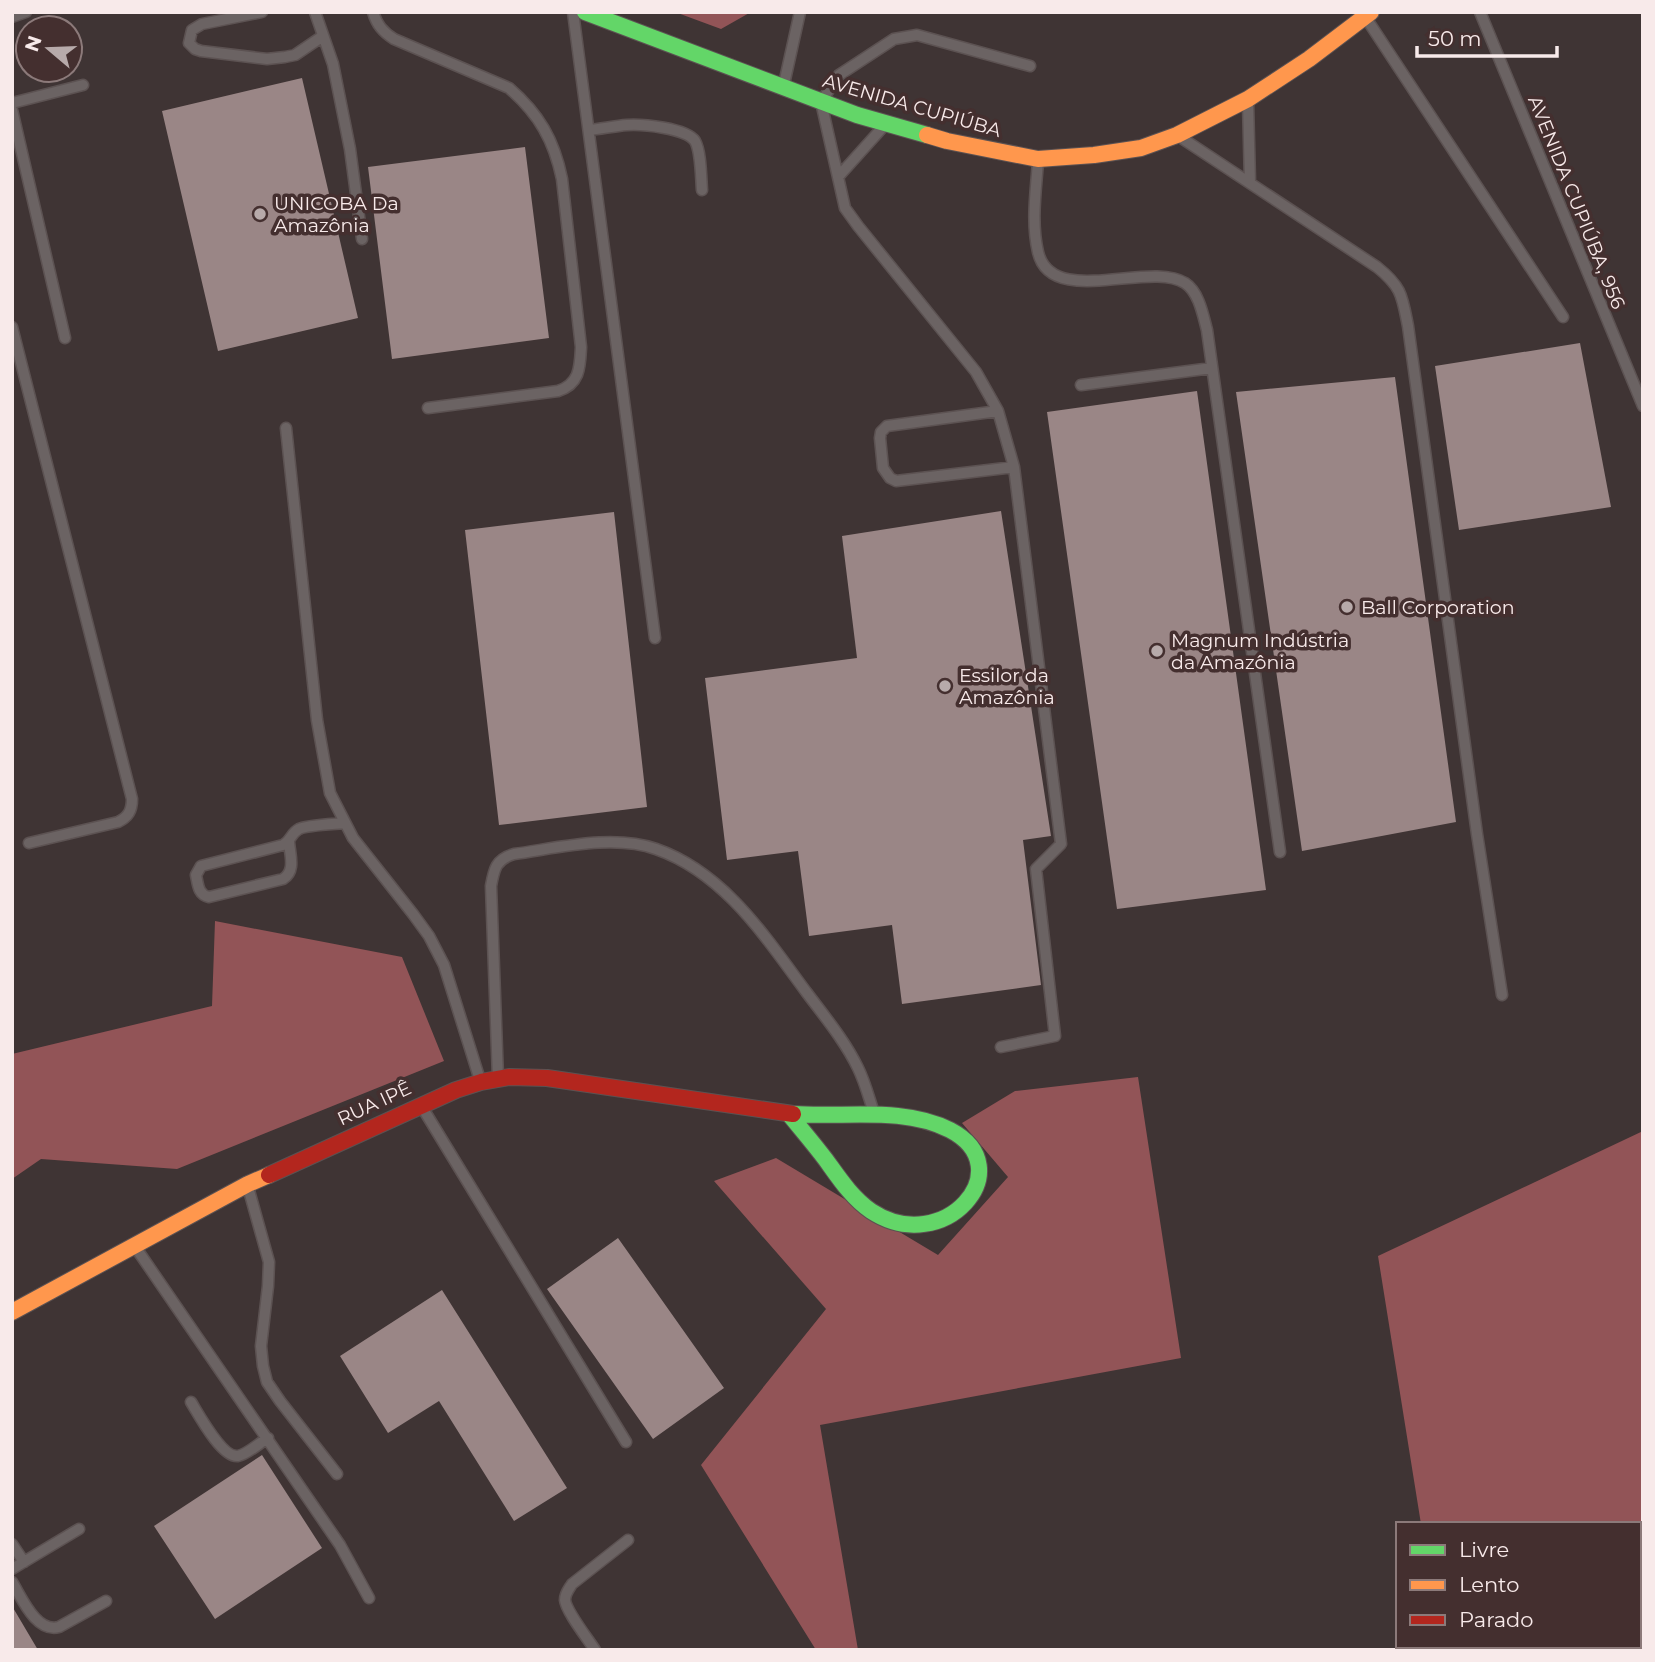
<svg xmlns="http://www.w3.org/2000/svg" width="1655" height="1662" font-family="Montserrat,sans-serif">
<rect width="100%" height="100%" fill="#3f3434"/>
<!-- forest -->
<path fill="#925457" d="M675 12H751L721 29Z
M215 921 402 957 444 1061 177 1169 41 1159 12 1179V1054L212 1006Z
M1138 1077 1181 1358 820 1425 858 1650H816L701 1465 826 1309 714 1181 776 1158 938 1255 1008 1177 962 1123 1015 1091Z
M1643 1131V1650H1441V1646H1639V1524H1421L1378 1256Z"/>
<!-- building -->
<path fill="#9a8686" d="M302 78 358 318 218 351 162 111Z
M525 147 549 338 392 359 368 167Z
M1580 343 1611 507 1459 530 1435 366Z
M1395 377 1456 822 1302 851 1236 392Z
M1197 391 1266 890 1117 909 1047 412Z
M1001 511 1051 836 1023 840 1041 985 902 1004 892 925 809 936 798 851 727 860 705 678 857 658 842 536Z
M614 512 647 807 499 825 465 530Z
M618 1238 724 1388 653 1439 547 1289Z
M442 1290 567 1488 514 1521 439 1401 388 1433 340 1356Z
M262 1455 322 1548 215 1619 154 1526Z
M12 1606 38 1650H12Z"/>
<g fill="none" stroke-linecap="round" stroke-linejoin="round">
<!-- lane casing -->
<g stroke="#5c5252" stroke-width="13">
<path id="lane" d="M262 12 202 24 192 30 189 43 195 49 201 51 267 59 285 57 295 55 323 36
M315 12 333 64 350 149 362 239
M373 12C377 25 383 32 394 39L509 88C539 114 554 140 562 179L581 347C580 367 580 384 558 391L428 408
M573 12 655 638
M1480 12 1643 406
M12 17 26 12
M1366 18 1563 317
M784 84 800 12
M1248 102 1250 183
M12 103 83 85
M12 110 65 338
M589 130C601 129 614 126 627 125 642 124 686 128 695 141 701 151 701 178 702 190
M1180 137 1377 267C1402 287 1402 296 1408 326L1477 834 1502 995
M1038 161C1036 191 1031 222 1038 252 1051 309 1150 260 1185 283 1199 292 1203 315 1207 330L1280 852
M838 177 883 127
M12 327 132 799C132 811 128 817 118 822L29 843
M1081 385 1212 368
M998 411 887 426 881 432 880 438 883 468 890 478 896 481 1014 467
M286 428 317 720 330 793 353 838 413 914 429 936 444 965 480 1080
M289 842C290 855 296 871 283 879L209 897C198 895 198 884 196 875L201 866 283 845C291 841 291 833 299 829 306 825 335 824 345 823
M1001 1047 1055 1036 1036 869 1061 844 1014 467 998 411 976 372 858 226 845 208 821 102 839 75 894 39 917 35 1030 66
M498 1078 491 886C494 869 496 859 514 854 558 848 613 834 656 849 725 873 766 938 807 993 825 1017 845 1041 858 1068 865 1082 869 1098 874 1113
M422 1107 626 1442
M248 1187 269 1262 268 1286 261 1346 263 1366 267 1382 280 1401 337 1474
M136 1248 340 1545 369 1598
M191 1402C199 1415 222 1458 238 1456 248 1454 259 1443 268 1438
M12 1544 24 1562
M12 1569 79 1529
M12 1582C22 1598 36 1633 59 1627L106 1601
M595 1650C588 1639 566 1611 565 1600 565 1593 569 1589 572 1584L628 1540"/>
</g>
<!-- fast casing -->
<g stroke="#5c5252" stroke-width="18">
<path id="fast" d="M585 12 857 115 927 135
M789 1114C801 1129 814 1144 826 1160 839 1178 852 1198 871 1211 944 1259 1023 1168 950 1130 903 1106 844 1118 793 1114"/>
</g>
<!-- slow casing -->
<g stroke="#5c5252" stroke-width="18">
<path id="slow" d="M927 135 947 141 1038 159 1094 155 1141 148 1177 135 1248 99 1309 59 1371 12
M12 1312 248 1184 269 1175"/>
</g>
<!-- jam casing -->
<g stroke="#5c5252" stroke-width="18">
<path id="jam" d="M269 1175 456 1090 481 1082 509 1077 547 1078 793 1114"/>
</g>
<!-- lane -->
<use href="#lane" stroke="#6b6363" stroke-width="10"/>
<!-- fast -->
<use href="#fast" stroke="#63d668" stroke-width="16"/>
<!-- slow -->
<use href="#slow" stroke="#ff974d" stroke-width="16"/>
<!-- jam -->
<use href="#jam" stroke="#b3261e" stroke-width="16"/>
</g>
<!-- markers -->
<g fill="#b7aaaa" stroke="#442f2f" stroke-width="2.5">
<circle cx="260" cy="214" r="7"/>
<circle cx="1347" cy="607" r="7"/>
<circle cx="1157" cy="651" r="7"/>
<circle cx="945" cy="686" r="7"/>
</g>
<g text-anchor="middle" stroke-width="7" stroke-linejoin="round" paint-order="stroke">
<!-- street labels -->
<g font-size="19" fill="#f8eaea" stroke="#442f2f">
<text transform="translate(912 105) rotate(16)" y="7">AVENIDA CUPIÚBA</text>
<text transform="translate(1577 202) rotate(68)" y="7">AVENIDA CUPIÚBA, 956</text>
<text transform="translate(374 1103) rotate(-25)" y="7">RUA IPÊ</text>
</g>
<!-- poi labels -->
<g font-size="19" fill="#f8eaea" stroke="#442f2f" text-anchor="start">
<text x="274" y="210">UNICOBA Da<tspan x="274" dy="22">Amazônia</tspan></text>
<text x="1361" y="614">Ball Corporation</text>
<text x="1171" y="647">Magnum Indústria<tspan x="1171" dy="22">da Amazônia</tspan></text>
<text x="959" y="682">Essilor da<tspan x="959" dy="22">Amazônia</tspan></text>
</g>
</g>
<!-- border -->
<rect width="1655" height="1662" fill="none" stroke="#f8eaea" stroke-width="28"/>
<!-- legend -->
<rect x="1396" y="1522" width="245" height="126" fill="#442f2f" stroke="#8c7a7a" stroke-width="2"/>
<rect x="1410" y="1545" width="35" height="10" fill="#63d668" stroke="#8c7a7a" stroke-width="2"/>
<text x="1459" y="1557" font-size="21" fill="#f8eaea">Livre</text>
<rect x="1410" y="1580" width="35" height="10" fill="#ff974d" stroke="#8c7a7a" stroke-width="2"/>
<text x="1459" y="1592" font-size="21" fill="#f8eaea">Lento</text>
<rect x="1410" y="1615" width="35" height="10" fill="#b3261e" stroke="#8c7a7a" stroke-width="2"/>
<text x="1459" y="1627" font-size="21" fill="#f8eaea">Parado</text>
<!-- north arrow -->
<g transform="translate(49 49) rotate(289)"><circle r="33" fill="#442f2f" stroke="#8c7a7a" stroke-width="2"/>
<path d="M0-5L12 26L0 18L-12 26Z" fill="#b7aaaa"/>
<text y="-10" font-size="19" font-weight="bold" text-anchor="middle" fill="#f8eaea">N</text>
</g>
<!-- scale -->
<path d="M1417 46v10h140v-10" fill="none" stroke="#f8eaea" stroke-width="3.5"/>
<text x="1428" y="46" font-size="21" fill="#f8eaea" stroke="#442f2f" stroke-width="5" paint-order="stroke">50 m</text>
</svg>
